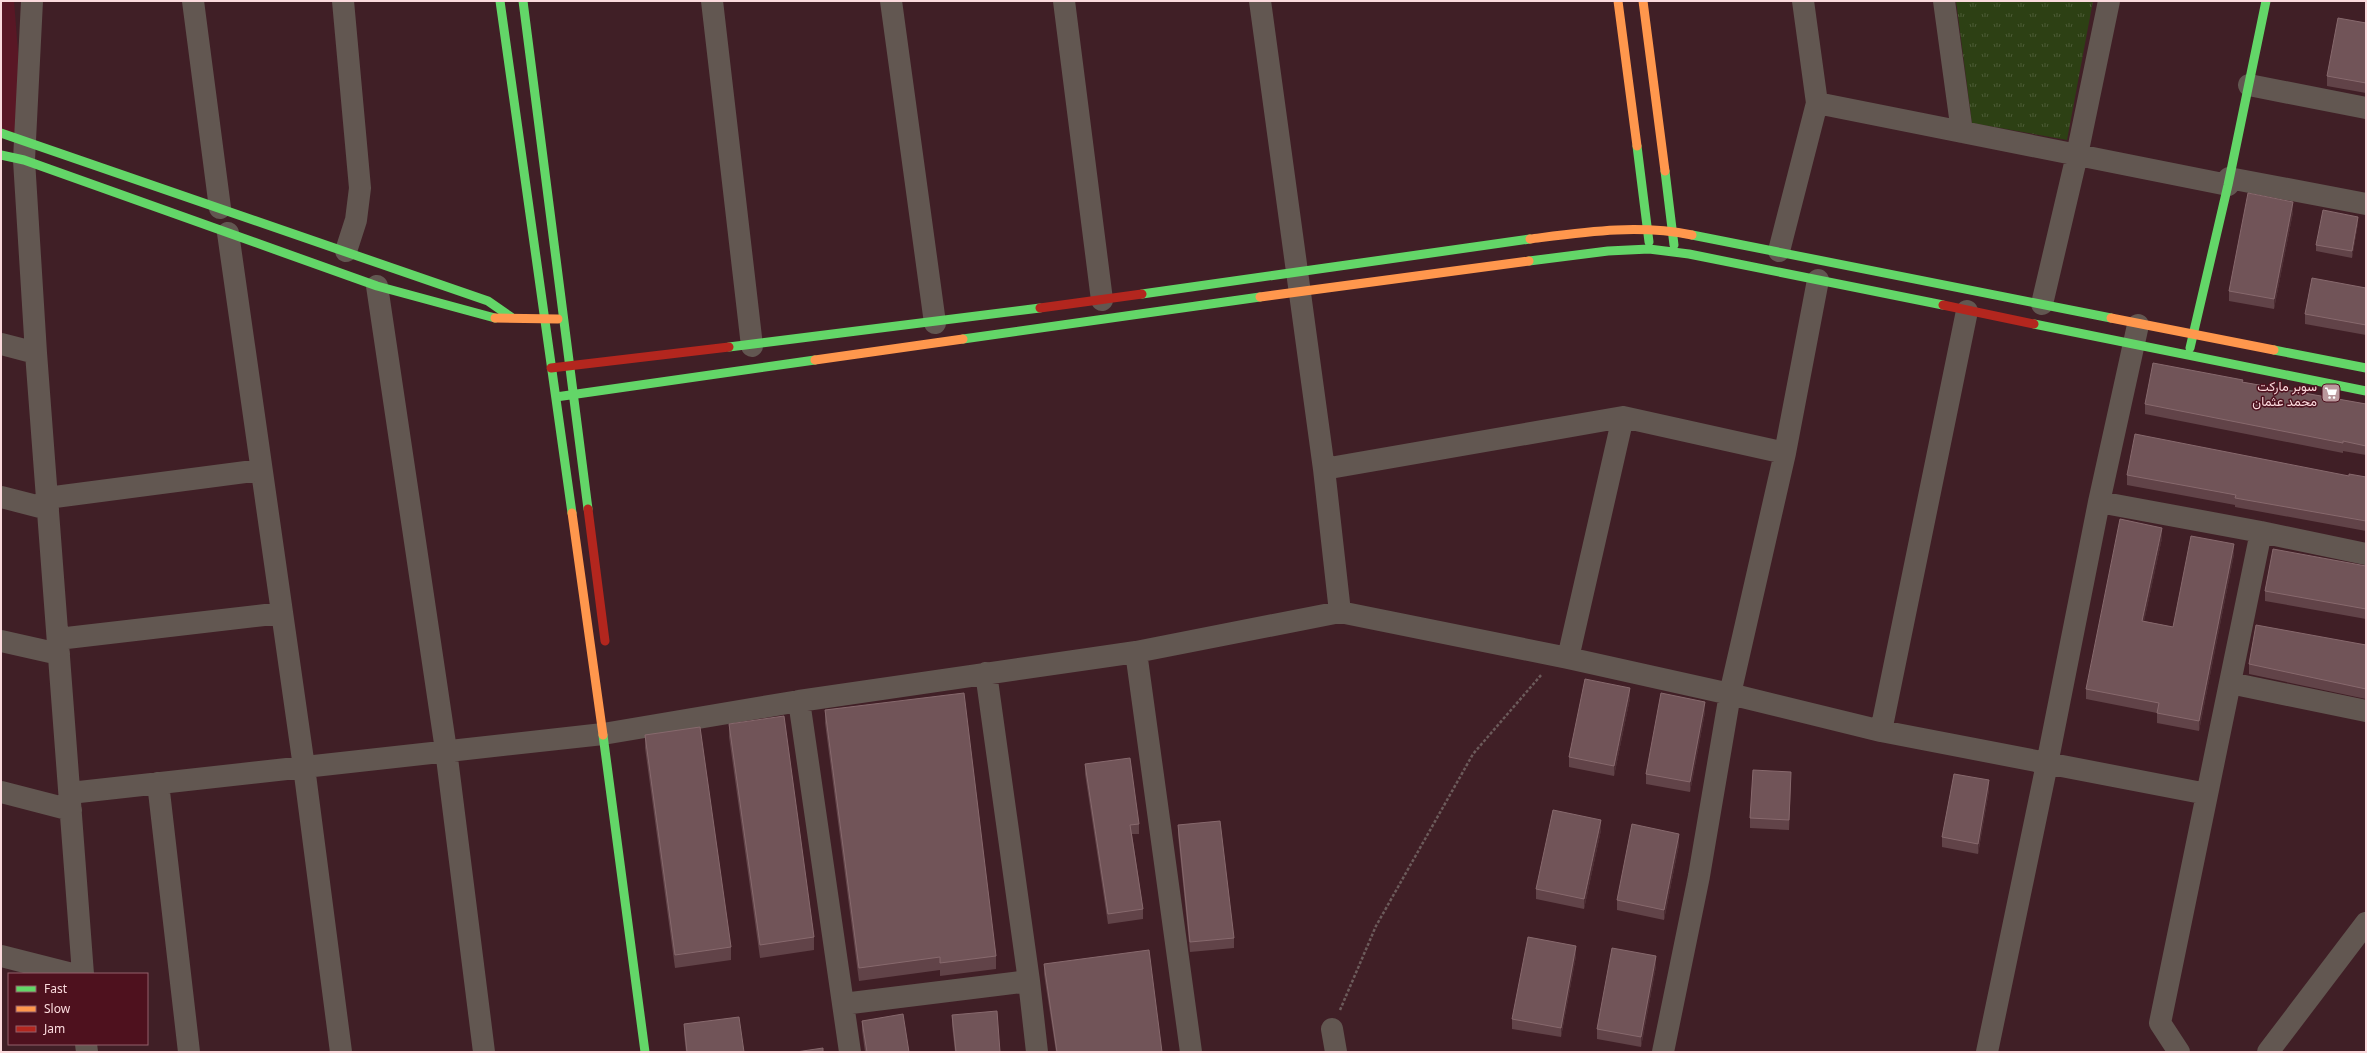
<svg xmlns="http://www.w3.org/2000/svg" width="2367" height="1053" font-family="'Noto Sans',Vazirmatn,sans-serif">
<defs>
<pattern id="grass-tufts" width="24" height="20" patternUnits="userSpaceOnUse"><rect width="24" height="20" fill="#2d4014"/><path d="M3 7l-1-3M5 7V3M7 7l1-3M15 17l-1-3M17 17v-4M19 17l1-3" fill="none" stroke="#4c5b36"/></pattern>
</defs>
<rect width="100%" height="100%" fill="#401f26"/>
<!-- built -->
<path fill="#591725" d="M1 1H14L25 140 1 133Z"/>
<!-- grass -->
<path fill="url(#grass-tufts)" d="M1956 1H2093L2067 140 1972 123Z"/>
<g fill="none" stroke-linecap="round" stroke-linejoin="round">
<!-- path -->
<path stroke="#6c5b5b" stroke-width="2.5" stroke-dasharray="3 2" stroke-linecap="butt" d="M1340 1010 1376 926 1473 754 1542 674"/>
<!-- street -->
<path stroke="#625751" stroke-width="22" d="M32 1 24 160 36 353 83 974
M193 1 220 208
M343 1 360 188 356 220 346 251
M712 1 752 346
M891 1 935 323
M1064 1 1102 300
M1260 1 1324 469 1340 612
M1944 1 1962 132
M2249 85 2366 108
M1817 103 2228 185
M2229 178 2366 204
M228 233 304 767 341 1052
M1779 251 1817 103 1803 1
M377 286 446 750 484 1052
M2042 304 2077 155 2109 1
M1 344 36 353
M1324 469 1623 417 1785 453
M1 497 48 509
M47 498 261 470
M2099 502 2261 532 2366 554
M58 639 282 613
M1 641 59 654
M1136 652 1191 1052
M1568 658 1623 417
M986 673 1029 981 1037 1052
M2230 683 2366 711
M799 701 850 1052
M1881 731 1967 311
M158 783 189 1052
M1 792 71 810
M70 793 603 734 799 701 1136 652 1340 612 1568 658 1730 694 1881 731 2207 794
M1 956 72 974
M843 1004 1029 981
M1332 1029 1336 1052
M86 1044 87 1052
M1663 1052 1699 876 1730 694 1785 453 1818 280
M1987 1052 2047 764 2099 502 2138 325
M2179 1052 2160 1023 2261 532
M2268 1052 2366 923"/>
<!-- fast -->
<path stroke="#63d668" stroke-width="9" d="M500 1 572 513
M523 1 588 509
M1 133 488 301 511 317
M1637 146 1649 242
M1 155 24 160 377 286 495 318
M1665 171 1674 245
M1692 235 2111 318
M1529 261 1608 251 1649 249 1689 254 1943 305
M1142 294 1530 239
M2034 324 2366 391
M963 339 1260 297
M729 347 1040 308
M2190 348 2228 185 2266 1
M2274 350 2366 368
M556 397 815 360
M603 735 645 1052"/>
<!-- slow -->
<path stroke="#ff974d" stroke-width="9" d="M1618 1 1637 146
M1643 1 1665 171
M1530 239C1585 232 1637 224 1692 235
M1260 297 1529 261
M495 318 558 319
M2111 318 2274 350
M815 360 963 339
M572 513 603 735"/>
<!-- jam -->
<path stroke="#b3261e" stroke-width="9" d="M1943 305 2034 324
M1040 308 1142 294
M551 368 729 347
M588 509 605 641"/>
</g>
<!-- wall -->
<path fill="#614348" d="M2366 23V93L2327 86V76Z
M2293 212 2274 309 2229 301V291Z
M2358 223 2352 258 2316 251V245Z
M2366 288V335L2305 324V314Z
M2243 382 2366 404V455L2343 451V453L2145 414V404Z
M2127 475 2349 476 2366 477V531L2235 507V505L2127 485Z
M2162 538 2144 621 2173 627 2234 554 2199 731 2157 723V713L2086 699V689Z
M2366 566V619L2265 601V591Z
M2366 645V699L2249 674V664Z
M1630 698 1614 776 1569 767V757Z
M825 710 996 956V969L940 976V970L859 981 825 723Z
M1705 712 1690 792 1646 784V774Z
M729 724 814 937V950L760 958 729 737Z
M645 735 731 947V960L675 968 645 748Z
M1085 764 1139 824V834H1132L1143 909V919L1108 924 1085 774Z
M1791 782 1789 830 1750 828V818Z
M1989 790 1978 854 1942 847V837Z
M1178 825 1234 938V948L1190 952 1178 835Z
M1601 830 1584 909 1536 899V889Z
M1679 844 1664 920 1617 910V900Z
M1576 956 1561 1037 1512 1029V1019Z
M1044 964 1162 1052H1056L1044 974Z
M1656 966 1641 1047 1597 1039V1029Z
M952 1015 1000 1052H955L952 1025Z
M862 1021 909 1052H865L862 1030Z
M684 1024 744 1052H686L684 1034Z"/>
<!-- shaded-wall -->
<path fill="#4d2e34" d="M2293 202V212L2274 309V299Z
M2358 217V223L2352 258V251Z
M2162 528V538L2142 631V621Z
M2234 544V554L2199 731V721Z
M1630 688V698L1614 776V766Z
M1705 702V712L1690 792V782Z
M1791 772V782L1789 830V820Z
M1989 780V790L1978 854V844Z
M1601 820V830L1584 909V899Z
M1679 834V844L1664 920V910Z
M1576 946V956L1561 1037V1028Z
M1656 956V966L1641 1047V1037Z"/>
<!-- building -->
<path fill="#715458" stroke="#87696d" d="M2338 18 2366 23V83L2327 76Z
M2248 193 2293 202 2274 299 2229 291Z
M2323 210 2358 217 2352 251 2316 245Z
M2312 278 2366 288V325L2305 314Z
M2153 363 2243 380 2242 382 2366 404V446L2343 441V443L2145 404Z
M2135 434 2349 476V474L2366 477V521L2235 498 2236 495 2127 475Z
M2120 519 2162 528 2142 621 2173 627 2191 536 2234 544 2199 721 2157 713 2159 703 2086 689Z
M2273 549 2366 566V609L2265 591Z
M2256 625 2366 645V689L2249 664Z
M1585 679 1630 688 1614 766 1569 757Z
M964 693 996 956 940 963V957L859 968 825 710Z
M1661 693 1705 702 1690 782 1646 774Z
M784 716 814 937 760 945 729 724Z
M700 727 731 947 675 955 645 735Z
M1130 758 1139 824 1130 825 1143 909 1108 914 1085 764Z
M1753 770 1791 772 1789 820 1750 818Z
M1954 774 1989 780 1978 844 1942 837Z
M1553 810 1601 820 1584 899 1536 889Z
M1220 821 1234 938 1190 942 1178 825Z
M1632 824 1679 834 1664 910 1617 900Z
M1528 937 1576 946 1561 1028 1512 1019Z
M1612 948 1656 956 1641 1037 1597 1029Z
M1149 950 1162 1052H1057L1044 964Z
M997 1011 1000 1052H956L952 1015Z
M903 1014 909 1052H867L862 1021Z
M739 1017 744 1052H687L684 1024Z
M823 1048V1052H796Z"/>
<!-- icons -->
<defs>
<g id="supermarket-square" transform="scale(1)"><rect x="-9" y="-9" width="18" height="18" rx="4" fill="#ba999d" stroke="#4e111e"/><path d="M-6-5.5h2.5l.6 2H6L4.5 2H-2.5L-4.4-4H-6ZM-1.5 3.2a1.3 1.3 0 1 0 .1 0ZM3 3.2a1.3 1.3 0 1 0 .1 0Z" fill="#fff"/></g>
</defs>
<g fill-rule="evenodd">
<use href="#supermarket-square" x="2331" y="393"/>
</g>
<g text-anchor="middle" stroke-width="3" stroke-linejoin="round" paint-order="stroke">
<!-- poi labels -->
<g font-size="13" fill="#fbdadd" stroke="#4e111e" text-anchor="end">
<text x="2317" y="391">سوبر ماركت<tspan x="2317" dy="15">محمد عثمان</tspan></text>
</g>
</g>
<!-- border -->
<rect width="2367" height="1053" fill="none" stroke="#fbdadd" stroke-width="4"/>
<!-- legend -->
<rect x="8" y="973" width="140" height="72" fill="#4e111e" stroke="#93616a"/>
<rect x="16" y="986" width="20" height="6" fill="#63d668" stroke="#93616a"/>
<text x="44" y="993" font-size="12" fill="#fbdadd">Fast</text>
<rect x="16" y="1006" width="20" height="6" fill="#ff974d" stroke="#93616a"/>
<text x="44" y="1013" font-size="12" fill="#fbdadd">Slow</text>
<rect x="16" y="1026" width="20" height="6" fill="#b3261e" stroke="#93616a"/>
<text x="44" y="1033" font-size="12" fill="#fbdadd">Jam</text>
</svg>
